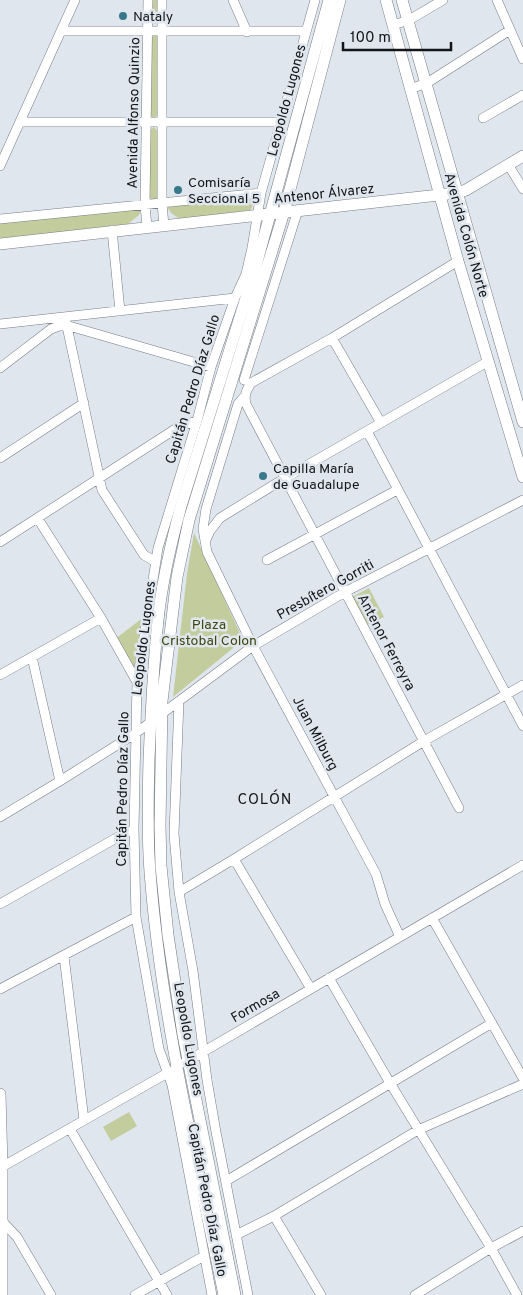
<svg xmlns="http://www.w3.org/2000/svg" width="523" height="1295" font-family="Overpass,sans-serif">
<rect width="100%" height="100%" fill="#dfe6ee"/>
<!-- green -->
<path fill="#c3cc9d" d="M150 0H158V22L155 24 151 22Z
M155 35 158 37V115L155 117H152L150 113 151 38Z
M154 127 158 132V196L156 199 152 200 148 195 150 130Z
M255 195 251 210 180 219 171 213 166 205Z
M142 207 139 215 128 224 0 240V222Z
M194 533 243 640 173 697 187 574Z
M369 588 384 617 367 625 352 597Z
M144 617 135 672 115 639Z
M129 1112 137 1126 111 1141 103 1127Z"/>
<g fill="none" stroke-linecap="round" stroke-linejoin="round">
<!-- minor casing -->
<g stroke="#777d84" stroke-width="10">
<path id="minor" d="M162 0V203L164 226
M233 0 247 32
M497 0 523 59
M393 25 409 20 443 0
M61 31H306
M410 89 427 83 510 30
M483 118 523 95
M20 122H281
M0 166 75 0
M509 166 523 189
M0 219 261 193
M147 227 145 205 148 0
M112 230 120 311
M458 261 332 338 251 383C246 391 244 395 246 404L459 808
M65 317 102 490 144 555 156 562
M0 324 235 298
M332 338 381 423
M0 368 51 329 59 326H69L211 367
M244 380 298 210
M244 397 238 404 206 509 203 529 207 552 253 646 376 874 385 904 400 937
M367 431 523 726
M0 458 84 403
M38 519 101 618 137 682
M0 542 180 426 197 421
M205 542 210 531 220 518 285 478 487 362
M267 560 397 490
M32 657 60 781
M0 675 101 618
M179 701 174 834 179 892 193 971 207 1080 216 1132 248 1295
M0 817 60 781 136 733 253 646 345 592 523 500
M234 859 311 989
M179 892 234 859 424 741 523 685
M0 904 125 833 134 829
M432 918 523 1078
M64 956 84 1120
M329 978 390 1083 491 1248 517 1295
M0 989 136 917
M184 1063 523 865
M70 1129 167 1295
M0 1168 171 1071
M226 1181 492 1023
M274 1216 321 1295
M2 1221 17 1237 51 1295
M236 1235 274 1216 418 1130 523 1084
M135 1295 204 1256
M212 1295 172 1085 159 1049 136 917 134 829 137 682 158 548 197 421 211 367 235 298 246 274 252 248 261 193 315 0
M415 1295 491 1248 523 1231"/>
</g>
<!-- major casing -->
<g stroke="#777d84" stroke-width="12">
<path id="major" d="M386 0 458 261 523 477
M402 0 523 422
M0 244 457 193 466 190 523 156
M0 1094 2 1167V1295
M224 1295C195 1155 161 1015 150 872 147 835 148 797 149 760 151 713 153 666 158 620 162 581 171 543 181 506L255 269 329 0
M235 1295 183 1035 168 935 161 866 160 826 162 701 177 577 189 520 284 212 340 0"/>
</g>
<!-- minor -->
<use href="#minor" stroke="#fff" stroke-width="9"/>
<!-- major -->
<use href="#major" stroke="#fff" stroke-width="11"/>
</g>
<!-- markers -->
<g fill="#37798b" stroke="#dfe6ee" stroke-width="2">
<circle cx="123" cy="16" r="5"/>
<circle cx="178" cy="190" r="5"/>
<circle cx="263" cy="476" r="5"/>
</g>
<g text-anchor="middle" stroke-width="5" stroke-linejoin="round" paint-order="stroke">
<!-- poi labels -->
<g font-size="14" fill="#131518" stroke="#dfe6ee" text-anchor="start">
<text x="133" y="21">Nataly</text>
<text x="188" y="187">Comisaría<tspan x="188" dy="16">Seccional 5</tspan></text>
<text x="273" y="473">Capilla María<tspan x="273" dy="16">de Guadalupe</tspan></text>
</g>
<!-- street labels -->
<g font-size="14" fill="#131518" stroke="#dfe6ee">
<text transform="translate(286 100) rotate(-75)" y="5">Leopoldo Lugones</text>
<text transform="translate(133 113) rotate(-89)" y="5">Avenida Alfonso Quinzio</text>
<text transform="translate(324 193) rotate(-6)" y="5">Antenor Álvarez</text>
<text transform="translate(467 235) rotate(74)" y="5">Avenida Colón Norte</text>
<text transform="translate(192 389) rotate(-73)" y="5">Capitán Pedro Díaz Gallo</text>
<text transform="translate(325 589) rotate(-29)" y="5">Presbítero Gorriti</text>
<text transform="translate(143 638) rotate(-83)" y="5">Leopoldo Lugones</text>
<text transform="translate(387 642) rotate(62)" y="5">Antenor Ferreyra</text>
<text transform="translate(316 733) rotate(62)" y="5">Juan Milburg</text>
<text transform="translate(122 789) rotate(-89)" y="5">Capitán Pedro Díaz Gallo</text>
<text transform="translate(255 1005) rotate(-30)" y="5">Formosa</text>
<text transform="translate(189 1039) rotate(80)" y="5">Leopoldo Lugones</text>
<text transform="translate(208 1200) rotate(79)" y="5">Capitán Pedro Díaz Gallo</text>
</g>
<!-- park labels -->
<g font-size="14" fill="#40470e" stroke="#dfe6ee">
<text x="209" y="629">Plaza<tspan x="209" dy="16">Cristobal Colon</tspan></text>
</g>
<!-- neighbourhood labels -->
<g font-size="15" letter-spacing="1" fill="#131518" stroke="#dfe6ee">
<text x="265" y="804">COLÓN</text>
</g>
</g>
<!-- scale -->
<path d="M343 42v8h108v-8" fill="none" stroke="#131518" stroke-width="2.5"/>
<text x="350" y="42" font-size="15" fill="#131518" stroke="#dfe6ee" stroke-width="4" paint-order="stroke">100 m</text>
</svg>
